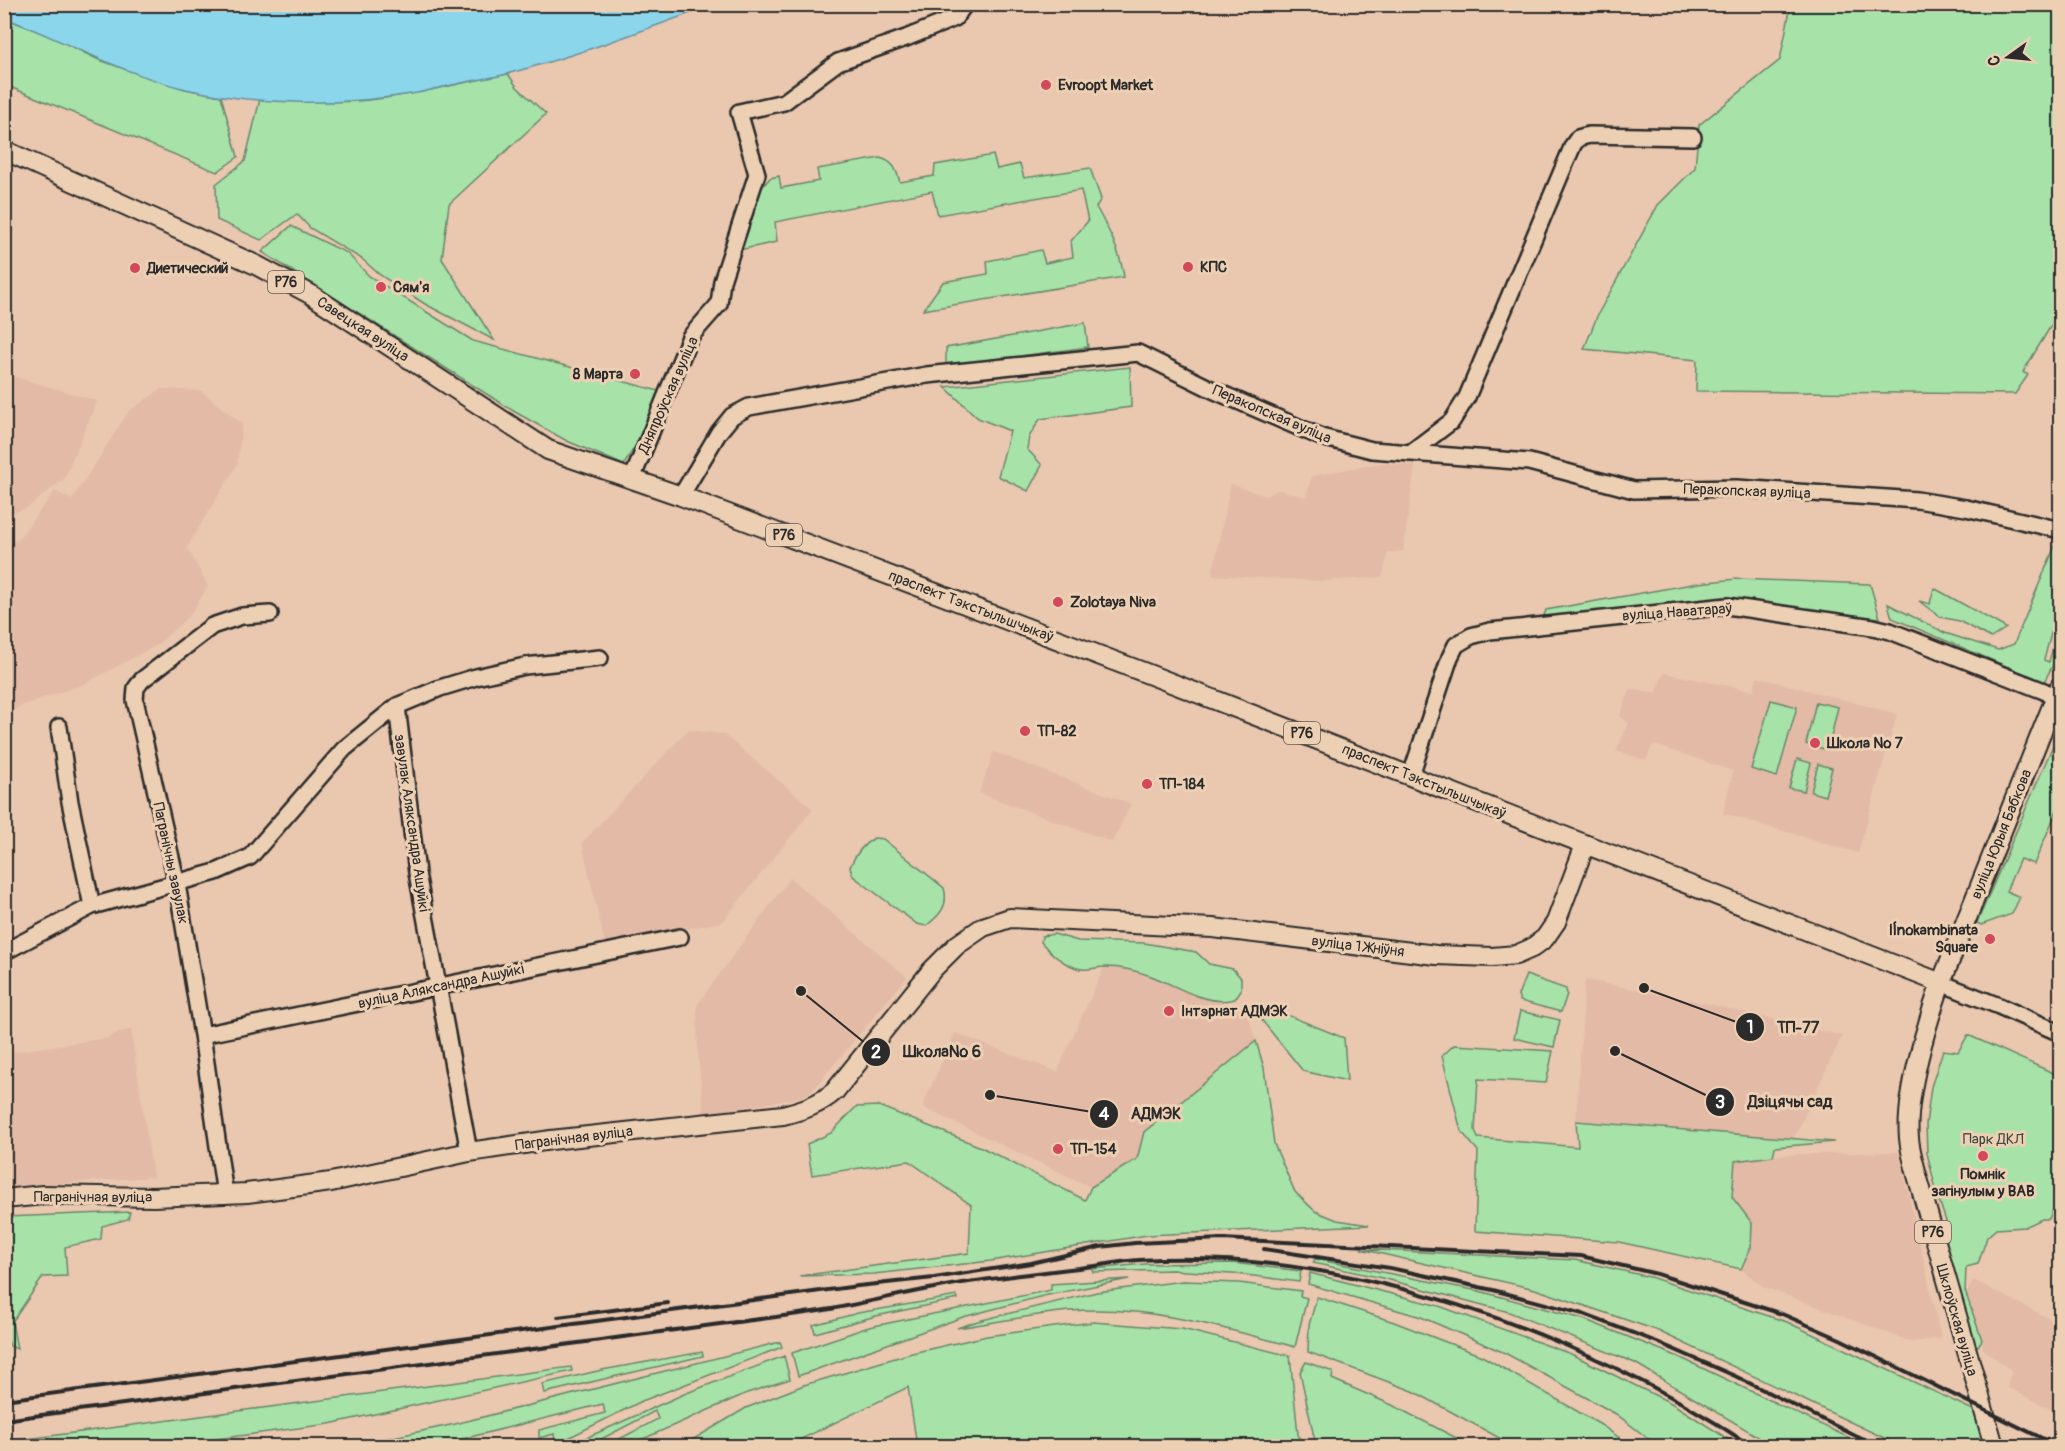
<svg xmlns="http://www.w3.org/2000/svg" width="2065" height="1451" font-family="Pangolin,sans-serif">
<rect width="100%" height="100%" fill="#eac7af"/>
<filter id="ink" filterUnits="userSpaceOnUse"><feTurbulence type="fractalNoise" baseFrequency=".0167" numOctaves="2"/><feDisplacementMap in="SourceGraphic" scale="12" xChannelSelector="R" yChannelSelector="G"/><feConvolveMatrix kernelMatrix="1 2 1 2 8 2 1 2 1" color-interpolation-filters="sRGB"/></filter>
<g filter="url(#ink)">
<!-- built -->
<path fill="#e2baa6" d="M5 374 97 401 64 479 27 508 5 515Z
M161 389 201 391 242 424 237 465 187 547 208 586 190 615 157 645 84 684 20 706 5 716V539L17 541 55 491 72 500 129 411Z
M1381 463 1415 465 1403 551 1388 553 1382 577 1322 581 1212 575 1231 484 1265 496 1279 490 1306 497 1312 476Z
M1664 673 1753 691 1757 677 1897 714 1858 853 1723 813 1733 771 1653 744 1646 760 1616 751 1629 723 1620 716 1630 689 1656 693Z
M688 730 723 734 813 809 722 922 605 944 582 843Z
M994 752 1131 804 1112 842 979 793Z
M790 878 907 977 811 1092 798 1098 704 1114 698 1053 697 1005Z
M1104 967 1121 968 1151 976 1247 1012 1256 1041 1145 1132 1137 1159 1091 1187 922 1107 955 1033 1057 1072Z
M1585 980 1705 1003 1842 1036 1793 1140 1576 1121Z
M131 1030 153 1177 5 1187V1053L108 1038 119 1032Z
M1899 1152 1941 1338 1912 1342 1764 1287 1741 1269 1751 1247 1732 1197 1735 1161 1781 1155Z
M1973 1280 2060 1324V1414L2007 1387 2012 1371 1984 1350 1967 1293Z"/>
<!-- green -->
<path fill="#a7e2a8" stroke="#69866a" stroke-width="1.5" d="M1791 5H2060V321L2055 319 2023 372 2028 375 2015 394 1696 391 1697 360 1584 349 1598 314 1658 205 1695 168 1699 125 1780 60Z
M4 18 48 35 97 59 141 75 185 89 221 96 238 157 217 172 5 85Z
M508 74 517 87 546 114 449 204 442 259 494 340 425 304 380 275 362 259 310 228 297 214 261 240 217 220 216 184 245 161 260 99C293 101 325 103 357 101 408 97 458 83 508 74Z
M993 155 997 169 1020 164 1024 178 1090 168 1101 199 1096 207C1109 230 1120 251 1124 277L923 310 943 282 988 274 987 261 1041 250 1045 263 1073 257 1071 241 1088 221 1081 190 938 215 932 191 775 222 777 242 739 250 758 192 770 178 779 176 781 188 819 181 817 169 880 158C894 162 896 169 900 182L934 176 935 165Z
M291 226 347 253 369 276 473 341 659 391 640 446H635L624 465 567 441 515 412 262 252Z
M1085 323 1088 347 946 366V348Z
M1130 367 1131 407 1040 419 1029 437 1027 449 1042 465 1028 491 998 476 1010 431 978 418 945 387Z
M2060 534V599L2044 660 2049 662 2060 620V651L2044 682 1892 618 1888 604 1945 633 1998 650 2014 644Z
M1737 579 1870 584 1880 618 1733 601 1542 621 1546 610 1698 583Z
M1934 588 2006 628 1991 638 1959 621 1940 617 1919 601 1930 604Z
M1771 700 1797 707 1777 777 1751 769Z
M1816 702 1838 707 1828 750 1806 744Z
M2060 729V803L2034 864 2020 859 2006 891 2020 897 2012 914 1981 925 1977 923Z
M1797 759 1811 763 1804 791 1789 788Z
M1818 764 1832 768 1825 796 1811 792Z
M874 838 883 839 944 888C949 906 940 915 926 926L917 924 853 876 850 867C855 855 862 845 874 838Z
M1054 934 1078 941 1144 943 1196 952 1209 964 1233 969 1241 978V990L1235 999C1207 1007 1178 986 1151 976 1137 971 1121 967 1106 967 1094 967 1085 972 1074 967 1060 962 1050 953 1041 942L1042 936Z
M1526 975 1566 989 1567 994 1561 1012 1520 1001 1518 995Z
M1265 1006 1344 1038 1347 1081 1303 1071 1260 1018Z
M1520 1011 1560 1020 1554 1047 1514 1038Z
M1968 1035 2060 1076V1193L2049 1219H2042L2025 1227 1996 1229 1987 1237 1978 1264 1966 1267 1965 1291 1982 1340 1978 1346 1973 1344 1949 1257 1945 1231 1946 1221 1937 1194 1927 1153 1926 1124 1931 1087 1943 1050 1958 1052Z
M1256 1041 1264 1068 1274 1144 1295 1192 1315 1211 1337 1220 1369 1225 1147 1235 991 1261 874 1274 799 1276 969 1253 971 1205 909 1161 812 1175 807 1144 831 1133 856 1107 879 1106 981 1147 1085 1200 1091 1187 1137 1159 1144 1132Z
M1454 1045 1553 1051 1546 1083 1478 1079 1475 1130 1478 1138 1578 1147 1576 1121 1834 1142 1775 1147 1773 1156 1735 1161 1732 1197 1752 1223 1751 1247 1741 1269 1619 1242 1475 1231 1478 1151 1461 1131 1442 1056Z
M130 1212 128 1219 102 1226 101 1239 65 1247 67 1276 43 1277 12 1322 17 1349 10 1346 5 1333V1290L9 1288 5 1279V1217Z
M1361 1249 1575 1260 1650 1277 1787 1322 1973 1410 1985 1446H1901L1656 1330 1535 1289Z
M1315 1259 1479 1291 1583 1319 1679 1357 1866 1446H1769L1757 1436 1635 1363 1509 1312 1382 1278 1313 1263Z
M1233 1263 1301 1271 1299 1282 1246 1275 1172 1270 1093 1272 1092 1269 1145 1264Z
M1310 1273 1439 1306 1571 1354 1673 1404 1739 1446H1658L1616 1414 1505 1353 1421 1317 1308 1284Z
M1129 1279 1043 1296 963 1317 798 1376 792 1353 869 1327 1051 1290V1284Z
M1183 1281 1239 1283 1301 1291 1300 1296 1307 1298 1295 1347C1222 1327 1146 1305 1070 1311 1033 1314 995 1323 957 1328L978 1321 1097 1292Z
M957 1296 958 1299 876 1316 815 1333 813 1325 858 1313Z
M1317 1297 1394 1322 1482 1356 1601 1425 1631 1446H1514L1413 1391 1308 1352 1309 1325Z
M1093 1322 1182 1329 1290 1356 1298 1434 1303 1446H917L908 1387 799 1440 802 1446H682L746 1408 804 1385 912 1353 987 1336Z
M780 1342 782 1347 642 1401 566 1439 555 1442 554 1434 539 1438V1430L605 1413 603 1404 434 1446H351L455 1424Z
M702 1352 703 1356 544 1393 542 1384 602 1370Z
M784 1356 790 1379 747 1393 627 1446H606L658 1419 655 1411 588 1446H568L684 1394Z
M1306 1362 1333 1372 1332 1379 1392 1405 1472 1446H1316L1300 1372Z
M571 1367 572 1371 329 1424 163 1446H5V1442Z"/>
<!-- water -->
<path fill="#8cd6ec" stroke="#65929f" stroke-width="1.5" d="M4 5 5 4 713 5C646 29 579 55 510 73 494 78 477 79 461 83 446 86 432 90 417 93 342 106 261 106 186 89 123 74 65 41 5 18Z"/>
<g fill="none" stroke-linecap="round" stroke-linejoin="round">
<!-- minor casing -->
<g stroke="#2b2b2b" stroke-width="20">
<path id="minor" d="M1410 453 1452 421 1467 397 1573 145 1578 138 1589 135 1693 137
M632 479 690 337 719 304 722 281 757 174 739 112 784 102 838 62 906 38 955 18 965 4
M681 496 719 432 732 416 749 407 927 375 1138 353 1213 390 1321 437 1372 450 1529 462 1634 490 1736 488 1917 500 1966 508 2056 529
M397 706 417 873 469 1152
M59 727 70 802 92 906
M1411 775 1450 657 1456 645 1471 636 1490 631 1727 606 1873 627 1890 631 2044 691 2060 700
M4 952 92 906 216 872 250 857 344 749 397 706 440 688 476 677 525 666 600 658
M1941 983 1999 1006 2060 1033
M202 1035 680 937
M225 1195 202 1035 177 884 135 700 136 688 142 680 212 626 242 616 270 614"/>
</g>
<!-- major casing -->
<g stroke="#2b2b2b" stroke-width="22">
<path id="major" d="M4 150 256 265 310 294 548 450 681 496 1151 675 1941 983
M4 1199 43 1195 153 1197 247 1193 331 1182 469 1152 551 1140 783 1115C803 1110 819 1105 835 1091L932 970 957 945 983 927 1010 918 1213 928 1436 955 1492 957 1516 955 1532 948 1545 938 1556 922 1585 845
M1994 1446 1917 1175C1914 1163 1910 1151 1909 1138 1905 1096 1927 1023 1941 983L2060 686"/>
</g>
<!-- minor -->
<use href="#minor" stroke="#edd0b4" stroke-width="15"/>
<!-- major -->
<use href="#major" stroke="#edd0b4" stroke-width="18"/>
<!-- rail -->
<path stroke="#2b2b2b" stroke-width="4" d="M1264 1249 1390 1268 1493 1290 1583 1314 1657 1342 1735 1376 1876 1446
M558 1317 668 1303
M4 1400 858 1286 934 1278 1031 1263 1100 1247 1135 1243 1222 1239 1581 1256 1657 1274 1782 1314 1840 1339 2058 1446
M4 1420C243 1388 482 1356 720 1324 753 1320 786 1316 819 1311 869 1303 919 1289 969 1282 1008 1276 1047 1272 1086 1267 1104 1265 1121 1261 1139 1260 1344 1247 1583 1332 1751 1446"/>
</g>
</g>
<!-- markers -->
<g fill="#d1495b" stroke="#edd0b4" stroke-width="2">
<circle cx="1046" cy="85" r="6"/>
<circle cx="1188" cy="267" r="6"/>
<circle cx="135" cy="268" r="6"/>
<circle cx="381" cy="287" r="6"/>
<circle cx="635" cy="374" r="6"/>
<circle cx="1058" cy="602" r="6"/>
<circle cx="1025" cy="731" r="6"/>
<circle cx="1815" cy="743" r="6"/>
<circle cx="1147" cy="784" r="6"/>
<circle cx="1990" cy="939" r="6"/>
<circle cx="1169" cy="1011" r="6"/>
<circle cx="1058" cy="1149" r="6"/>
<circle cx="1983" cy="1156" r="6"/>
</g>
<g text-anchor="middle" stroke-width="6" stroke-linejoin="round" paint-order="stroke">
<!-- shield labels -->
<g fill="#edd0b4" stroke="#655c54" stroke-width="1.5">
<rect x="268" y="271" width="36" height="22" rx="4.5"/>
<rect x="766" y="524" width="36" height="22" rx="4.5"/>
<rect x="1284" y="722" width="36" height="22" rx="4.5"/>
<rect x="1915" y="1221" width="36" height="22" rx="4.5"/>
</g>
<g font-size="14" font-weight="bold" fill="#2b2b2b">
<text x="286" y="287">Р76</text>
<text x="784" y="540">Р76</text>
<text x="1302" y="738">Р76</text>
<text x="1933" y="1237">Р76</text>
</g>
<!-- poi labels -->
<g font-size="15" font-weight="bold" fill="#2b2b2b" stroke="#edd0b4" text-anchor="start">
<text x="1058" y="90">Evroopt Market</text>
<text x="1200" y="272">КПС</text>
<text x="147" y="273">Диетический</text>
<text x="393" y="292">Сям'я</text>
<text x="623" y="379" text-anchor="end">8 Марта</text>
<text x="1070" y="607">Zolotaya Niva</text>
<text x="1037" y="736">ТП-82</text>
<text x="1827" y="748">Школа № 7</text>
<text x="1159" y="789">ТП-184</text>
<text x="1978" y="935" text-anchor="end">Iĺnokambinata<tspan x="1978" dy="17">Square</tspan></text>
<text x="1181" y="1016">Інтэрнат АДМЭК</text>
<text x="1070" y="1154">ТП-154</text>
<text x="1983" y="1179" text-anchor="middle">Помнік<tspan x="1983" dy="17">загінулым у ВАВ</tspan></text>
</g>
<!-- street labels -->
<g font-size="15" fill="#2b2b2b" stroke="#edd0b4">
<text transform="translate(363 329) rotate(33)" y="5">Савецкая вуліца</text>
<text transform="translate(668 395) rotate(-66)" y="5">Дняпроўская вуліца</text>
<text transform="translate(1272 414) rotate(23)" y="5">Перакопская вуліца</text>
<text transform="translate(1747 491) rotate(2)" y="5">Перакопская вуліца</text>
<text transform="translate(971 606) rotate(21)" y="5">праспект Тэкстыльшчыкаў</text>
<text transform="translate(1677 612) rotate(-4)" y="5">вуліца Наватараў</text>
<text transform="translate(1424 781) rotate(22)" y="5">праспект Тэкстыльшчыкаў</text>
<text transform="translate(412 823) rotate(82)" y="5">завулак Аляксандра Ашуйкі</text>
<text transform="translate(2001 834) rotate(-68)" y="5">вуліца Юрыя Бабкова</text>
<text transform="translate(171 863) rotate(78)" y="5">Пагранічны завулак</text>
<text transform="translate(1358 946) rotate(7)" y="5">вуліца 1 Жніўня</text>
<text transform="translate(441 986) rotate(-12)" y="5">вуліца Аляксандра Ашуйкі</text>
<text transform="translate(574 1138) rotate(-7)" y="5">Пагранічная вуліца</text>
<text x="93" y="1202">Пагранічная вуліца</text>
<text transform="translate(1957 1320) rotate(74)" y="5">Шклоўская вуліца</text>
</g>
<!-- park labels -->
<g font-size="15" fill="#3e463e" stroke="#edd0b4">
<text x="1993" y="1144">Парк ДКЛ</text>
</g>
</g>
<!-- callouts -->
<path fill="none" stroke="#2b2b2b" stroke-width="2" d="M1644 988L1750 1027M801 991L876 1052M1615 1051L1720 1102M990 1095L1104 1114"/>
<g fill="#2b2b2b" stroke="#edd0b4" stroke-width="2">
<circle cx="1644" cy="988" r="6"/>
<circle cx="801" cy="991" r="6"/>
<circle cx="1615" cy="1051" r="6"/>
<circle cx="990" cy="1095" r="6"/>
<circle cx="1750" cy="1027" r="15"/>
<circle cx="876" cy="1052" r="15"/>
<circle cx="1720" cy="1102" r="15"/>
<circle cx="1104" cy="1114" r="15"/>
</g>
<g font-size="18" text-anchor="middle" font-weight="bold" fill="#fff">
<text x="1750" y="1033">1</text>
<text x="876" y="1058">2</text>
<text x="1720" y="1108">3</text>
<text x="1104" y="1120">4</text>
</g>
<g font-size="16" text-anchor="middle" font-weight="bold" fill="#2b2b2b" stroke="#edd0b4" stroke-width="6" stroke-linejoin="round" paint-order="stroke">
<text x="1798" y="1033">ТП-77</text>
<text x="942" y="1057">Школа№ 6</text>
<text x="1790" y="1107">Дзіцячы сад</text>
<text x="1156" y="1119">АДМЭК</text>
</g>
<!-- margin -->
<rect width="2065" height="1451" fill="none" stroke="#edd0b4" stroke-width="24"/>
<rect x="12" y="12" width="2041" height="1427" fill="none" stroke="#2b2b2b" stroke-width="2" filter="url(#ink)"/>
<!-- north arrow -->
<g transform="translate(2008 57) rotate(255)" stroke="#edd0b4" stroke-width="4.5" paint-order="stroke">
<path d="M0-4.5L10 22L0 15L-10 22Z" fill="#2b2b2b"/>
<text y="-9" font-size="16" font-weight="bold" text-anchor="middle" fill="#2b2b2b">С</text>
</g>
</svg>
